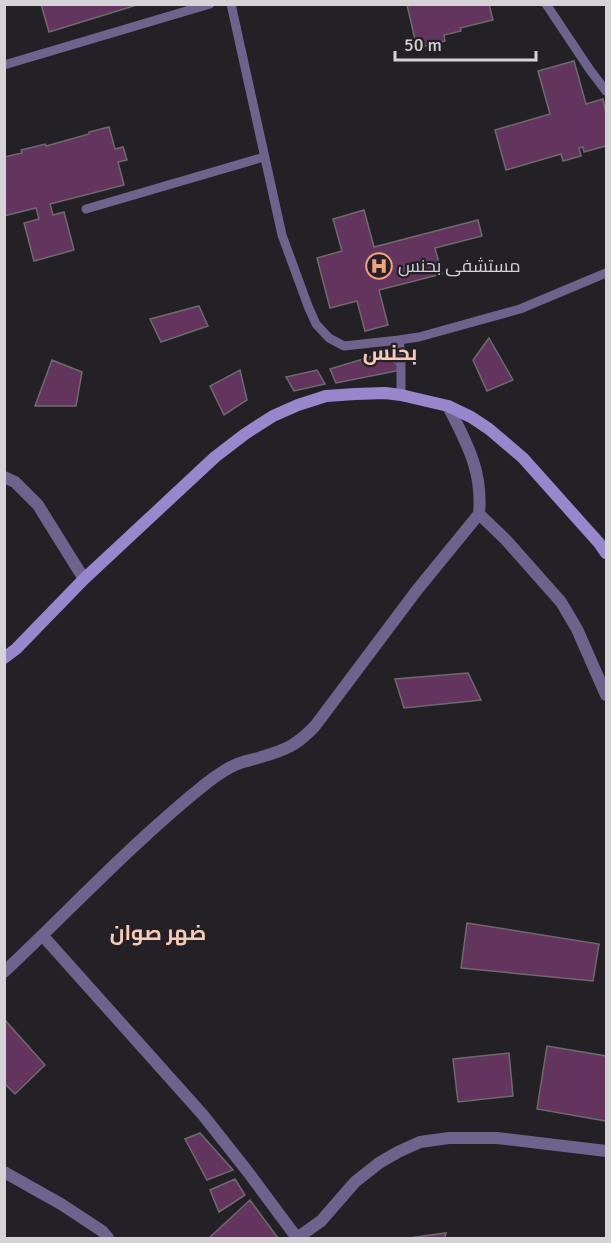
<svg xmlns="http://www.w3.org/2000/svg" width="611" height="1243" font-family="Signika,Cairo,sans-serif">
<rect width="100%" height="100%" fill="#232125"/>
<!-- building -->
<path fill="#63345e" stroke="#6f6a6e" stroke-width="1.5" d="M41 4H140L49 32Z
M409 4H489L493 20 460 28 461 31 444 35 445 41 417 48 407 5Z
M574 61 586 104 603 99 606 113V146L584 152 583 147 579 148 581 156 563 161 561 154 506 170 495 130 550 114 538 71Z
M109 127 115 149 123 147 127 160 118 162 124 185 50 204 53 215 64 212 74 250 34 261 24 223 39 219 36 208 4 216V157L22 153 21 150 45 144 46 146 89 134V132Z
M364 210 374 247 478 220 482 236 435 248 442 274 379 290 388 325 365 331 357 301 330 308 317 258 342 251 333 219Z
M199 306 208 326 161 342 150 319Z
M489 338 513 380 487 391 473 360Z
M386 352 401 370 336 383 330 369Z
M52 360 82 372 76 406H35Z
M240 370 247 400 224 415 210 386Z
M317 370 325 384 294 391 286 377Z
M468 673 481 700 404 708 395 679Z
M467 923 599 944 593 981 461 968Z
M4 1019 45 1065 15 1094 4 1083Z
M547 1046 606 1056V1121L537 1109Z
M509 1053 513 1096 458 1102 453 1059Z
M200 1133 233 1170 207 1180 185 1139Z
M235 1179 245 1195 219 1212 210 1190Z
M250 1200 278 1238H209Z
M446 1233 445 1238H409Z"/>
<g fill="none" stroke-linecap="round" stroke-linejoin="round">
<!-- lane -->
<path stroke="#6d638d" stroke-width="9" d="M231 4 282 235 308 306 316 324 329 338 344 346 399 340
M546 4 590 70 606 91
M4 65 210 4
M86 209 264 157
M401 395V356L399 340 419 337 520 309 606 273"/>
<!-- street -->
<path stroke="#6d638d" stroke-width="12" d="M4 477 15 482 38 505 84 579
M479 514 506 540 561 602 577 629 606 695
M43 936 203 1115 248 1172 297 1238
M4 972C72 908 135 840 208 782 216 776 226 769 235 765 243 761 253 760 261 757 286 750 297 745 315 726L417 590 479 514C483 471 467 444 448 406
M4 1172 61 1204 102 1231 108 1238
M297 1238 321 1221 355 1182 379 1163 398 1152 420 1142 449 1138H497L606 1151"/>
<!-- secondary -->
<path stroke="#9887cc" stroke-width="12" d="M4 658 16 649 84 579 215 457 245 434 273 416 298 405 326 396 355 394 385 393 401 395 448 406 471 417 489 429 523 458 599 543 606 553"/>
</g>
<!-- icons -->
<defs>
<g id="hospital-ring" transform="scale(1.35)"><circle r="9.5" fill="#232125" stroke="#f1a17d" stroke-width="1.5"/><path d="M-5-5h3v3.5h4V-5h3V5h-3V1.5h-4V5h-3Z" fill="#f1a17d"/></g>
</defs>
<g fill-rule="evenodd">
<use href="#hospital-ring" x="379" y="266"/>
</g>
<g text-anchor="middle" stroke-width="4.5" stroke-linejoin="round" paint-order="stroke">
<!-- poi labels -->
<g font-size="18" fill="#d5d3d6" stroke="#232125" text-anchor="start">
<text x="398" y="272">مستشفى بحنس</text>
</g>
<!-- quarter labels -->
<g font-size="21" font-weight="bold" fill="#f9cbb6" stroke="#232125">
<text x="390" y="360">بحنس</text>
<text x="158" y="940">ضهر صوان</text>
</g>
</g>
<!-- border -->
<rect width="611" height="1243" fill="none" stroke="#d5d3d6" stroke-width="12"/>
<!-- scale -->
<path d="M395 51v9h141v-9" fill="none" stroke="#d5d3d6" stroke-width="3"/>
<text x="404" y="51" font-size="18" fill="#d5d3d6" stroke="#232125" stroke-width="4.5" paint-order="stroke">50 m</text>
</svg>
